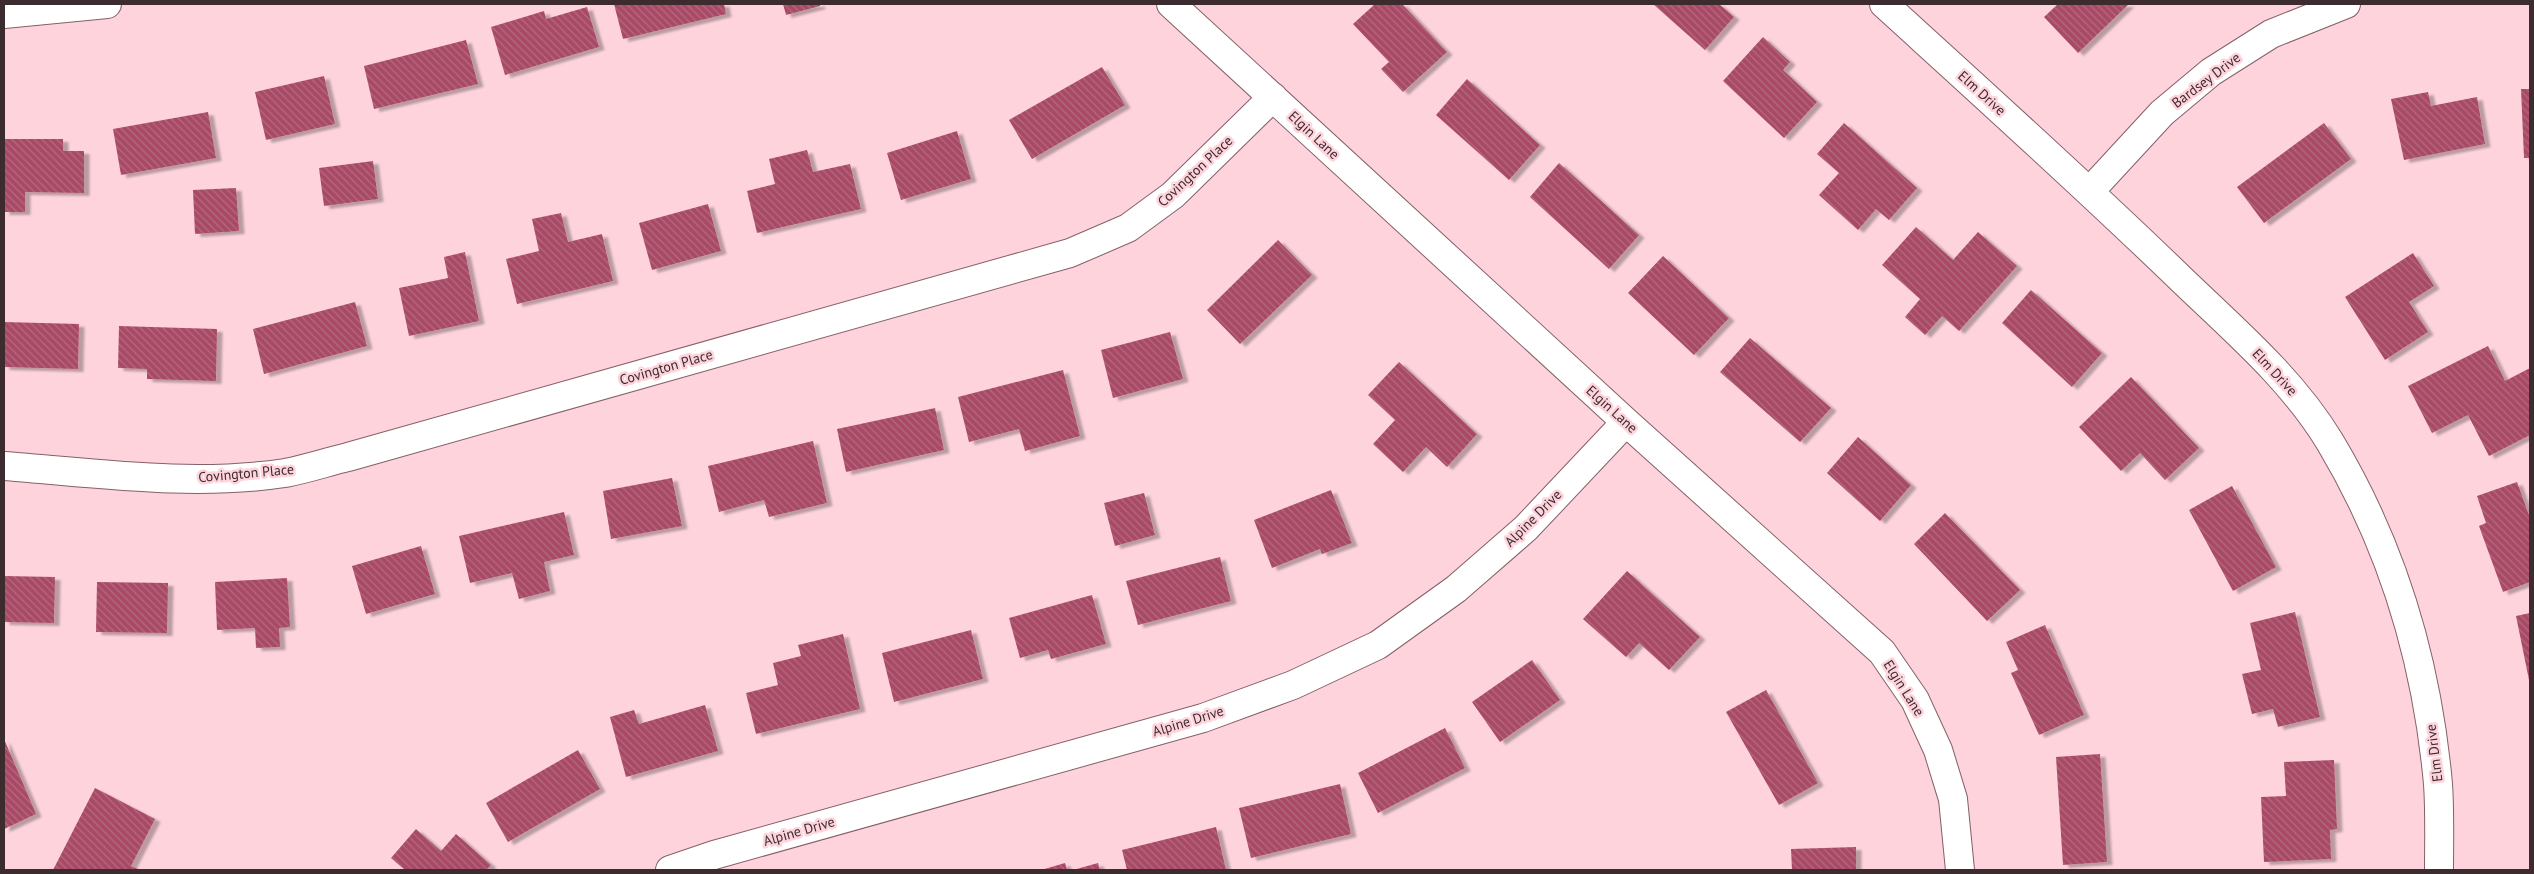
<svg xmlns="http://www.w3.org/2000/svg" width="2534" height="874" font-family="'PT Sans',sans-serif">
<defs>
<pattern id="building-back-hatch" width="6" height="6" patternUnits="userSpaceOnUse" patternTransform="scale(1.25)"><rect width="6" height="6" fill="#a94966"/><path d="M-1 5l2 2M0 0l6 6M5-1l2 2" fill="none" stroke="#b16d81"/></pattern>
<filter id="shadow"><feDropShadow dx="5.5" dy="3" stdDeviation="1" flood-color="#0004"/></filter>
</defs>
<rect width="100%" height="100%" fill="#fed3dc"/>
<!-- building -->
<path fill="url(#building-back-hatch)" filter="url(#shadow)" d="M614 4H724L726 14 623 39Z
M783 4H820V6L786 15Z
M1375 4H1402L1447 52 1403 92 1381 69 1389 62 1353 24Z
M1653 4H1719L1734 17 1705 50Z
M2058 4H2129L2078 53 2044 17Z
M587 7 599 47 505 75 491 27 544 11 546 19Z
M1763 37 1790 62 1783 70 1817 102 1784 138 1723 81Z
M466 40 478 84 374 109 364 66Z
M1102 67 1125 105 1032 159 1009 120Z
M324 76 335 124 266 140 255 92Z
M1467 79 1540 145 1509 180 1436 115Z
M2521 89H2530V158H2524Z
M2428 92 2431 106 2477 97 2485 144 2404 160 2391 99Z
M208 112 216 158 121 175 113 129Z
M1844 123 1917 188 1889 220 1876 209 1858 230 1819 195 1839 173 1817 154Z
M2324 123 2351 159 2264 223 2237 187Z
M957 131 971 179 901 200 887 153Z
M4 139H63V151H84V193L25 192V212H4Z
M807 150 813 172 850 164 861 209 757 233 747 191 775 184 769 159Z
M373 161 378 199 324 206 319 168Z
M1559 163 1639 235 1609 269 1530 197Z
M236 188 239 231 195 234 193 190Z
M708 204 721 251 652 270 639 223Z
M561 213 568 242 602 234 613 281 517 304 506 259 539 251 532 219Z
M1916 227 1953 260 1978 232 2017 266 1959 331 1942 316 1925 335 1905 317 1920 299 1882 265Z
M1278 240 1312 275 1240 344 1207 310Z
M465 252 479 321 409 336 399 288 448 278 444 257Z
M2413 253 2434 286 2409 302 2428 332 2385 360 2345 297Z
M1663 256 1729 318 1694 355 1628 293Z
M2031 290 2102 353 2072 387 2002 323Z
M355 302 367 346 264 374 253 329Z
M4 322 79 324 78 369 4 367Z
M119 326 217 329 216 381 147 379V369L118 368Z
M1170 332 1183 379 1113 398 1101 350Z
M1750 338 1831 408 1800 442 1720 372Z
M2488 346 2505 381 2530 368V435L2489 456 2468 415 2432 433 2408 386Z
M1399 362 1477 434 1447 467 1426 447 1403 472 1373 444 1395 420 1368 395Z
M1063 370 1080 436 1025 451 1019 429 969 442 958 397Z
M2131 377 2199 448 2165 480 2140 453 2121 471 2079 427Z
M935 408 944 450 846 472 837 429Z
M1858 437 1911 485 1880 521 1827 473Z
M813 441 827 503 769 517 764 500 719 512 708 466Z
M672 478 682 526 611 539 603 491Z
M2517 482 2530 518V582L2503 592 2479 526 2486 523 2477 496Z
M2232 486 2276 567 2233 591 2189 510Z
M1331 490 1352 543 1322 554 1320 549 1272 568 1254 520Z
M1144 493 1155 535 1115 546 1104 503Z
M564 512 574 555 544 562 550 591 519 599 512 573 470 583 459 536Z
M1945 513 2020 590 1987 621 1914 544Z
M421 546 435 594 366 614 352 566Z
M1220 557 1231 601 1138 625 1126 581Z
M1627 571 1700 637 1669 670 1639 643 1626 657 1583 619Z
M4 576 55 577 54 623 4 622Z
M287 578 290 627 279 628 280 647 256 648 255 628 217 630 215 582Z
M97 582 168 583 167 633 96 632Z
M1092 595 1106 644 1051 659 1048 650 1020 658 1009 618Z
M2295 612 2320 717 2278 727 2273 709 2252 714 2242 674 2261 670 2250 623Z
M2530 613V680H2529L2516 616Z
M2045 625 2084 715 2039 735 2011 673 2018 670 2006 642Z
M971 630 983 679 894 702 882 653Z
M843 634 860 709 756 734 746 693 778 685 773 663 801 656 798 645Z
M1532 660 1560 700 1500 742 1472 702Z
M1766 690 1818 783 1779 805 1726 712Z
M705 705 718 751 626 777 610 717 634 710 639 724Z
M1445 728 1465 768 1378 813 1358 773Z
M4 739 36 814 4 829Z
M578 750 600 789 508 842 486 803Z
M2100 754 2107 862 2063 865 2056 757Z
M2334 760 2337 829 2330 830 2331 859 2264 862 2261 797 2286 796 2284 762Z
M1340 784 1351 834 1251 858 1239 808Z
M95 788 155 819 131 866 140 870H53Z
M1216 827 1226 870H1127L1122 850Z
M416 829 441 851 456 834 491 865 486 870H405L391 858Z
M1856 847V870H1792L1791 849Z
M1065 863 1067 870H1041Z
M1098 863 1100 870H1073Z"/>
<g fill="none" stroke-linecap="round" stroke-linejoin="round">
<!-- minor casing -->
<g stroke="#846068" stroke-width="30">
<path id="minor" d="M1171 4 1626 422 1882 652 1915 700 1938 750 1953 799 1960 870
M1884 4C1984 95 2084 185 2181 279 2234 330 2292 379 2330 442 2393 547 2427 662 2438 784 2440 812 2439 842 2439 870
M2090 191 2162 113 2211 72 2271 34 2346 4
M4 466C96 473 193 487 285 473 306 469 327 462 348 457L1070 253 1128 228 1173 195 1273 97
M670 870 714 855 1203 718 1293 685 1378 645 1456 589 1526 528 1626 422"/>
</g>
<!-- tertiary casing -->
<g stroke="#846068" stroke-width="30">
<path id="tertiary" d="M4 14 107 4"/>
</g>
<!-- minor -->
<use href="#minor" stroke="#fff" stroke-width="28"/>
<!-- tertiary -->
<use href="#tertiary" stroke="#fff" stroke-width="28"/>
</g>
<g text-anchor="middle" stroke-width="5" stroke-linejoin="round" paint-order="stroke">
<!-- street labels -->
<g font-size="14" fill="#3c2c2f" stroke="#fed3dc">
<text transform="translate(2206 80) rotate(-37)" y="5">Bardsey Drive</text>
<text transform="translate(1982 93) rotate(42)" y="5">Elm Drive</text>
<text transform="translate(1314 135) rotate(43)" y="5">Elgin Lane</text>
<text transform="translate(1195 171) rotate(-43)" y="5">Covington Place</text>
<text transform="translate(666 367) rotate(-16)" y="5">Covington Place</text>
<text transform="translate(2275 372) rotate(47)" y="5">Elm Drive</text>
<text transform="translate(1612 409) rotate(42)" y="5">Elgin Lane</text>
<text transform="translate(246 473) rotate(-5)" y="5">Covington Place</text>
<text transform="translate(1533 518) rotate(-45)" y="5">Alpine Drive</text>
<text transform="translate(1904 688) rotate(58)" y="5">Elgin Lane</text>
<text transform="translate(1188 721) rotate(-17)" y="5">Alpine Drive</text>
<text transform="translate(2434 753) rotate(-97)" y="5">Elm Drive</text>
<text transform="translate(799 831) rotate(-16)" y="5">Alpine Drive</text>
</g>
</g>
<!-- border -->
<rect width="2534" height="874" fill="none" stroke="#3c2c2f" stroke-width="10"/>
</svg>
